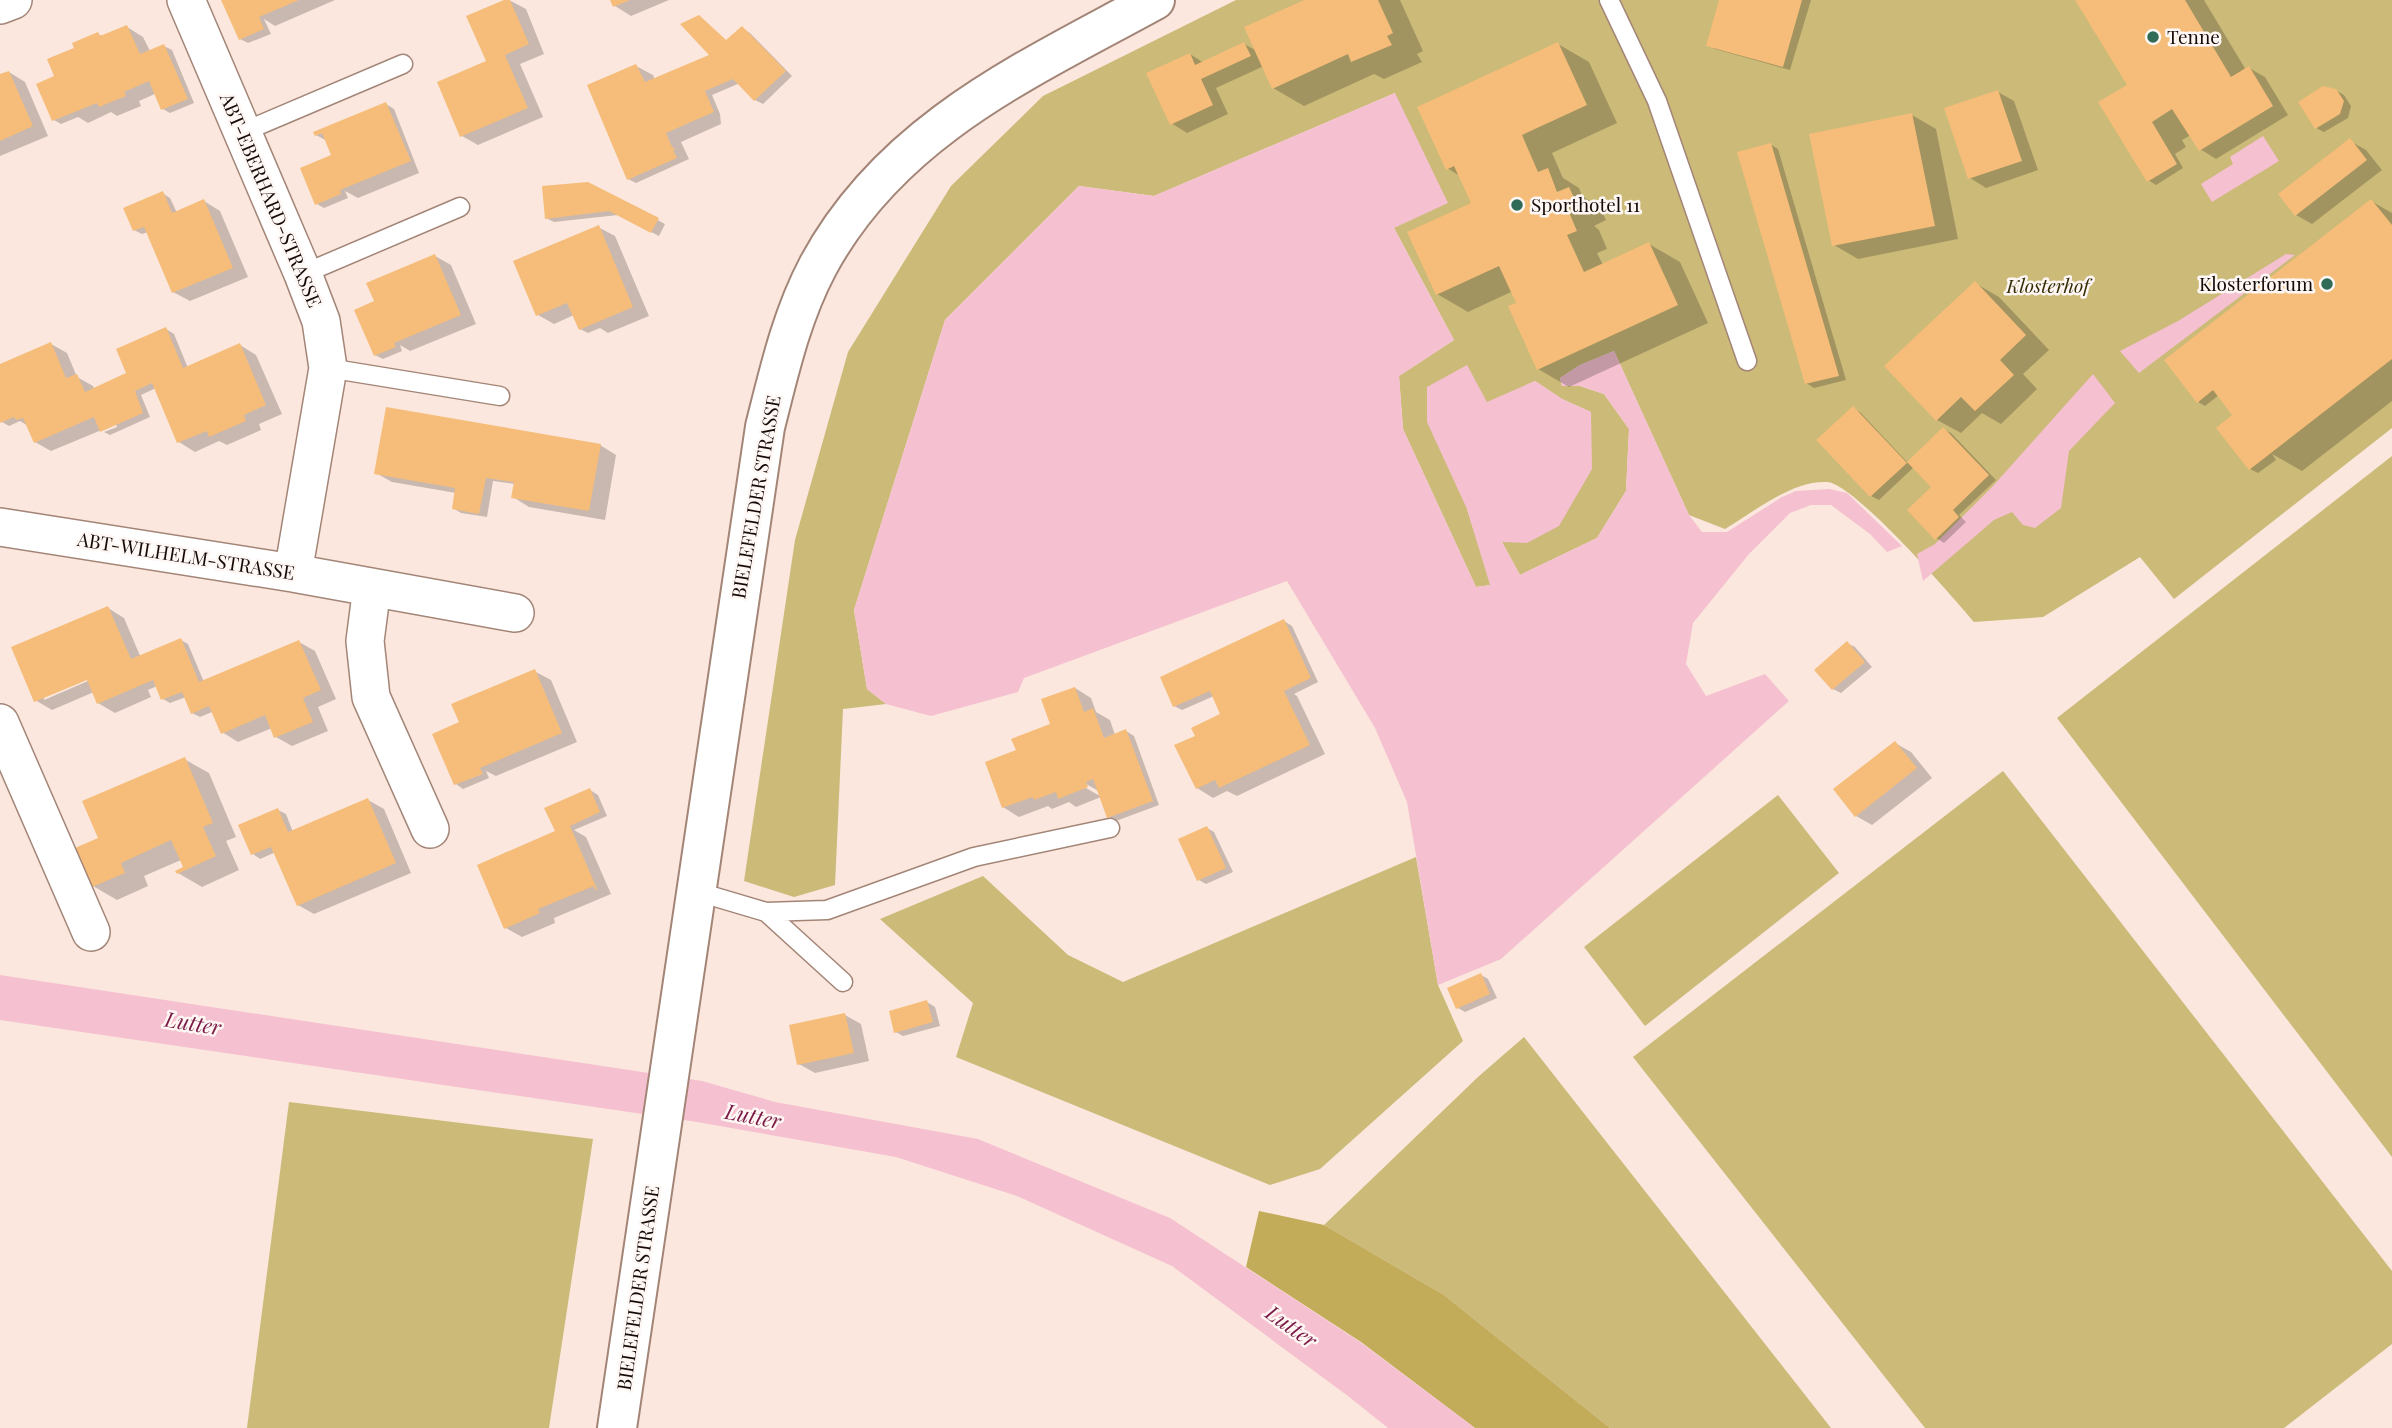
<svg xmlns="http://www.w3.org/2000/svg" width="2392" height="1428" font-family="'Playfair Display',serif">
<rect width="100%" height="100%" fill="#fbe7dd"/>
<!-- green -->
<path fill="#cbba78" d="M1236 0H2392V428L2174 599 2140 557 2043 617 1974 622C1953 597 1854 483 1827 482 1792 480 1754 512 1725 529L1689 515 1614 351 1580 365 1560 378 1562 386H1580L1604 394 1629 429 1626 491 1597 538 1520 575 1502 542 1591 412 1562 399 1535 381 1487 403 1467 509 1491 585 1476 587 1403 429 1399 376 1454 340 1394 228 1395 93 1154 196 1079 186 945 320 854 610 867 689 886 704 843 709 835 885 794 897 744 881 795 540 848 352 951 186 1043 96Z
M2392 456V1157L2057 718Z
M2003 771 2392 1271V1344L2284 1428H1925L1633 1057Z
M1778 795 1839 873 1645 1026 1584 947Z
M1416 857 1438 985 1463 1041 1320 1169 1270 1185 956 1057 973 1003 880 919 983 876 1068 955 1123 982Z
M1524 1037 1831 1428H1610L1444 1295 1324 1225 1478 1077Z
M289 1102 593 1139 549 1428H247Z"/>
<!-- forest -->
<path fill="#c2ac59" d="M1259 1211 1324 1225 1444 1295 1610 1428H1475L1361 1342 1246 1267Z"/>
<!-- water -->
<path fill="#f5c0d0" d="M1395 93 1448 203 1394 228 1454 340 1399 376 1403 429 1476 587 1490 585 1467 509 1427 422V387L1467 365 1487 402 1535 381 1562 399 1591 412 1592 469 1559 526 1527 543 1502 542 1520 575 1597 538 1626 491 1629 429 1604 394 1580 386H1562L1560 378 1580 365 1614 351 1689 515 1702 532H1727L1782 497 1796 491 1829 489 1847 493 1902 546 1887 552 1870 534 1831 505H1811L1790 513 1749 554 1693 623 1686 664 1706 696 1765 674 1789 701 1501 959 1438 985 1407 802 1375 728 1287 581 1024 678 1018 692 931 716 886 704 867 689 854 610 945 320 1079 186 1154 196Z
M2263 136 2279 161 2212 202 2201 184 2233 164 2230 157Z
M2286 254 2295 255 2139 373 2120 351 2178 321Z
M2093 374 2115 403 2069 451 2061 508 2035 528 2023 525 2012 512 1994 520 1923 581 1917 554 1935 544 1993 486Z
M0 975 702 1081 775 1102 978 1139 1170 1218 1360 1342 1475 1428H1388L1348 1396 1172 1266 1017 1196 896 1157 697 1122 0 1020Z"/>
<!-- shadow -->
<path fill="#0003" fill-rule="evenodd" d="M224 0H335L275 26 264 19 271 34 248 43 240 39Z
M509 0 526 9 544 54 520 64 543 117 478 145 462 136Z
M612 0H669L631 16 615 6Z
M1308 0H1400L1423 51 1417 54 1422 62 1384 79 1374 74 1304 106 1273 88 1264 66 1216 88 1228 114 1187 133 1171 123 1190 54 1204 63 1244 44 1257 51Z
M1721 0H1811L1790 70 1715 49 1708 45Z
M2077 0H2204L2246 70 2249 68 2265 77 2288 115 2216 159 2200 149 2191 135 2182 140 2186 147 2175 154 2183 168 2156 185 2148 180 2129 85Z
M699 17 727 41 742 28 750 33 792 76 763 104 755 100 740 83 712 95 720 114 721 124 681 142 689 159 636 183 628 179 636 66 653 75 655 80 712 55Z
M127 27 143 37 150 51 164 46 172 50 194 103 170 113 163 109 157 93 139 101 141 106 117 116 111 112 88 123 78 117 61 124 54 120V78L76 49 98 34 104 37Z
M1558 44 1589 62 1617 123 1552 153 1563 178 1579 188 1582 196 1600 207 1606 220 1594 226 1599 230 1607 249 1597 253 1603 265 1649 244 1680 262 1708 323 1569 387 1538 369 1519 304 1511 292 1468 312 1437 294 1473 204 1460 176 1447 168Z
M9 72 25 82 48 136 0 156V76Z
M2335 90 2344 95 2351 106 2348 118 2324 132 2316 128Z
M1998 92 2014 101 2038 170 1986 188 1970 178Z
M386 104 394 109 419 173 358 198 345 191 348 198 324 208 317 204 333 156 327 141 316 135Z
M1912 115 1936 129 1958 239 1858 259 1834 245Z
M2350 141 2366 150 2382 170 2312 224 2296 215 2280 194Z
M1770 144 1778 149 1846 380 1814 388 1806 383Z
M588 183 665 224 659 236 618 215 554 222 546 218Z
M162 193 170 198 177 213 204 201 220 211 248 277 190 301 173 292 148 232 142 234 134 230Z
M2371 201 2392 213V401L2302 471 2272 454 2276 460 2258 473 2250 469 2218 428 2239 420 2219 395 2205 406 2198 402Z
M598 227 615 236 649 316 608 333 600 328 588 333 580 329 574 315 554 324 538 315Z
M435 256 451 265 476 324 410 351 400 345 402 351 383 359 375 355 378 306Z
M1975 283 1999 297 2049 350 2023 374 2037 389 2001 424 1982 413 1961 433 1937 420Z
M166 329 174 334 188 368 240 345 256 355 282 414 259 424 261 430 227 445 219 441 195 452 179 442 156 388 141 395 150 417 110 435 104 432 117 427 116 424 51 451 35 442 28 426 20 421 9 426 2 422 0 366 51 344 67 353 77 377 93 386 95 390 129 374Z
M1853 408 1861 413 1908 463 1943 429 1951 433 1996 480 1959 515 1966 522 1944 543 1936 538 1933 487 1914 467 1879 500 1871 496Z
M600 445 616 455 605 520 529 507 513 497 515 484 493 481 487 517 461 513 453 508 456 493 392 482 376 473Z
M108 608 124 618 141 658 181 640 188 644 204 682 299 642 315 651 336 699 318 707 328 731 292 746 276 737 272 728 238 742 222 732 212 712 200 717 192 713 186 697 170 703 163 699 157 686 148 690 151 697 115 713 98 703 94 692 52 710 35 700ZM94 675 95 678 44 700V696Z
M1284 621 1292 626 1318 682 1294 694 1297 696 1325 754 1237 796 1227 791 1213 798 1197 788V736L1222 715 1214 696 1182 710 1174 706Z
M1847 643 1855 647 1872 667 1841 693 1833 689Z
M534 671 551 680 577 742 496 776 486 771 489 778 463 789 456 784Z
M1075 688 1091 698 1096 712 1110 720 1115 735 1126 731 1134 736 1159 805 1116 821 1108 816 1101 797 1076 807 1069 802 1052 809 1048 806 1019 817 1003 807 1018 751 1053 725ZM1081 781 1100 792V796L1079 784Z
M1895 743 1911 752 1932 778 1872 825 1856 816Z
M184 759 209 773 236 837 226 841 239 870 202 887 178 873 185 868 181 860 144 876 148 886 117 900 93 886 101 839Z
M590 790 598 795 607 816 574 830 586 837 611 894 554 918 555 923 522 937 506 928 559 832Z
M368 800 384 809 411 873 314 914 298 905 276 852 260 859 253 854 278 810 286 814 293 832Z
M1207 828 1214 832 1233 872 1206 884 1199 880Z
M1481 975 1488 979 1497 998 1465 1012 1458 1008Z
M927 1002 935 1007 940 1026 903 1036 896 1032Z
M845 1015 861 1024 869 1061 815 1073 799 1064Z"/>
<!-- building -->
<path fill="#f5bd79" d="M221 0H299L259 17 264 29 239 40Z
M504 0H510L529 44 505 55 528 108 460 137 437 82 486 61 466 16Z
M610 0H630L613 7Z
M1304 0H1378L1393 33 1387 36 1392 45 1351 62 1348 54 1272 89 1244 27Z
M1719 0H1802L1783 67 1706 46Z
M2075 0H2185L2231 77 2249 66 2273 106 2199 151 2172 109 2152 122 2177 164 2147 182 2098 102 2127 85Z
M699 15 726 40 742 26 786 71 754 101 733 79 705 91 714 112 666 133 672 147 676 149 673 150 677 158 627 180 587 85 636 64 645 82 709 55 680 24Z
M127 25 140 54 164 44 188 99 161 110 149 81 124 92 126 96 99 107 97 103 52 121 36 84 54 76 47 59 74 48 72 43 98 32 100 36Z
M1244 42 1251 56 1201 79 1213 105 1170 125 1146 73 1190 53 1195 65Z
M1558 42 1587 105 1522 135 1538 172 1548 168 1557 192 1569 187 1576 202 1564 208 1566 211 1568 210 1577 231 1567 235 1584 272 1649 242 1678 305 1537 370 1508 306 1516 303 1499 266 1436 295 1407 232 1471 203 1454 166 1446 170 1417 107Z
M9 71 33 126 0 141V74Z
M2323 86 2336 89 2344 101 2340 114 2315 129 2298 102Z
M1998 90 2022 161 1968 179 1944 108Z
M386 102 411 161 340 190 341 194 315 205 300 168 331 155 322 133 315 136 313 132Z
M1912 113 1935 226 1832 246 1809 134Z
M2350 138 2367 160 2295 216 2278 194Z
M1771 143 1839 376 1805 384 1737 152Z
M588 182 659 218 651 233 609 211 545 219 542 186Z
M163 191 172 213 204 199 233 268 172 293 144 227 133 231 123 208Z
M2371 199 2392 225V359L2249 470 2216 428 2232 415 2213 390 2197 403 2164 360Z
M599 225 633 307 579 330 567 303 536 316 513 261Z
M435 254 461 315 394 343 396 347 374 356 354 310 374 301 366 283Z
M1975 281 2026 335 2000 360 2014 375 1975 411 1961 397 1936 421 1884 366Z
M166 327 183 368 240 343 266 405 244 415 246 421 209 437 207 431 177 443 152 383 135 391 143 413 100 432 94 417 34 443 23 418 16 420 14 417 0 423V364L51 342 66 378 77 374 85 392 126 373 116 349Z
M1853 406 1907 463 1870 497 1816 440Z
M386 407 601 444 589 511 511 498 514 482 486 478 479 514 452 509 455 488 374 474Z
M1943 427 1989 475 1953 510 1959 517 1935 540 1907 510 1931 487 1907 462Z
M108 606 131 659 181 638 199 682 299 640 321 690 303 698 313 722 274 738 265 715 221 734 209 706 191 714 182 692 161 700 153 680 97 704 87 680 34 702 11 647Z
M1284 619 1311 678 1284 691 1310 745 1219 788 1215 780 1196 789 1174 745 1195 736 1191 728 1220 714 1210 691 1173 707 1160 677Z
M1847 641 1865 662 1832 690 1814 670Z
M535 669 562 733 480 768 483 774 454 785 432 734 459 722 451 704Z
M1075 687 1084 712 1093 708 1104 738 1126 729 1153 801 1107 818 1093 779 1086 782 1088 787 1058 799 1056 792 1034 800 1033 797 1002 808 985 762 1016 750 1011 739 1050 724 1041 699Z
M1895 741 1917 768 1855 817 1833 789Z
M185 757 213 823 203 827 216 856 177 874 175 871 183 867 171 840 121 863 125 873 92 887 75 848 98 838 82 801Z
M590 788 600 812 570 826 597 889 595 890 594 886 538 909 540 913 504 929 477 865 555 831 544 808Z
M368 798 396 863 297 906 271 847 251 855 238 825 278 808 288 832Z
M1207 826 1226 868 1197 881 1178 839Z
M1481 973 1490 994 1456 1009 1447 988Z
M927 1000 933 1022 894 1033 889 1011Z
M845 1013 854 1053 797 1065 789 1025Z"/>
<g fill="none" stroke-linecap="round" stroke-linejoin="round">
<!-- lane casing -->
<g stroke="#a38577" stroke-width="21">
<path id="lane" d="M1609 0 1657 101 1747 361
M243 132 403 64
M303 274 460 207
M328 368 500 396
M695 891 766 912 843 982
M766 912 827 910 974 857 1110 828"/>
</g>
<!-- street casing -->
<g stroke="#a38577" stroke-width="40">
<path id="street" d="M186 0 303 274 321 321 328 368 293 573
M0 5 13 0
M0 527 293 573 515 613
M372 587 365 641 371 697 430 829
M0 723 91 932"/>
</g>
<!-- secondary casing -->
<g stroke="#a38577" stroke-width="42">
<path id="secondary" d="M617 1428 765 427C779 372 791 317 818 266 891 130 1027 70 1155 0"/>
</g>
<!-- lane -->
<use href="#lane" stroke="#fff" stroke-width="18"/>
<!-- street -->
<use href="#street" stroke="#fff" stroke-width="37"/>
<!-- secondary -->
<use href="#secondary" stroke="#fff" stroke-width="38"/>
</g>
<!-- markers -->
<g fill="#2f6b56" stroke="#fef7f4" stroke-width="2.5">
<circle cx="2153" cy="37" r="7"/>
<circle cx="1517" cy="205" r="7"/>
<circle cx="2327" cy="284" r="7"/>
</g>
<g text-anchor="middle" stroke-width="5" stroke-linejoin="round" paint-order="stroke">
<!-- poi labels -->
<g font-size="19" fill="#150a06" stroke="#fef7f4" text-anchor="start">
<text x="2167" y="44">Tenne</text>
<text x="1531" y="212">Sporthotel 11</text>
<text x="2313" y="291" text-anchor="end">Klosterforum</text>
</g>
<!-- street labels -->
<g font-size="19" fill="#150a06" stroke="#fef7f4">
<text transform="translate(271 200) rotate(67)" y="7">ABT-EBERHARD-STRASSE</text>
<text transform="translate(756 497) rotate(-80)" y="7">BIELEFELDER STRASSE</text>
<text transform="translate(186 556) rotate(9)" y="7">ABT-WILHELM-STRASSE</text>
<text transform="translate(638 1288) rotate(-82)" y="7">BIELEFELDER STRASSE</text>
</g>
<!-- park labels -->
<g font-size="19" font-style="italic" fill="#352c06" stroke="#fef7f4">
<text x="2048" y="293">Klosterhof</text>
</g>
<!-- water labels -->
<g font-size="21" font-style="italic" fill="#7b1a47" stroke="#fef7f4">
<text transform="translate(193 1024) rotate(9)" y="7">Lutter</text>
<text transform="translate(753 1117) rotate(11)" y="7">Lutter</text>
<text transform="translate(1291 1327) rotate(35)" y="7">Lutter</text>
</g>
</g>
</svg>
